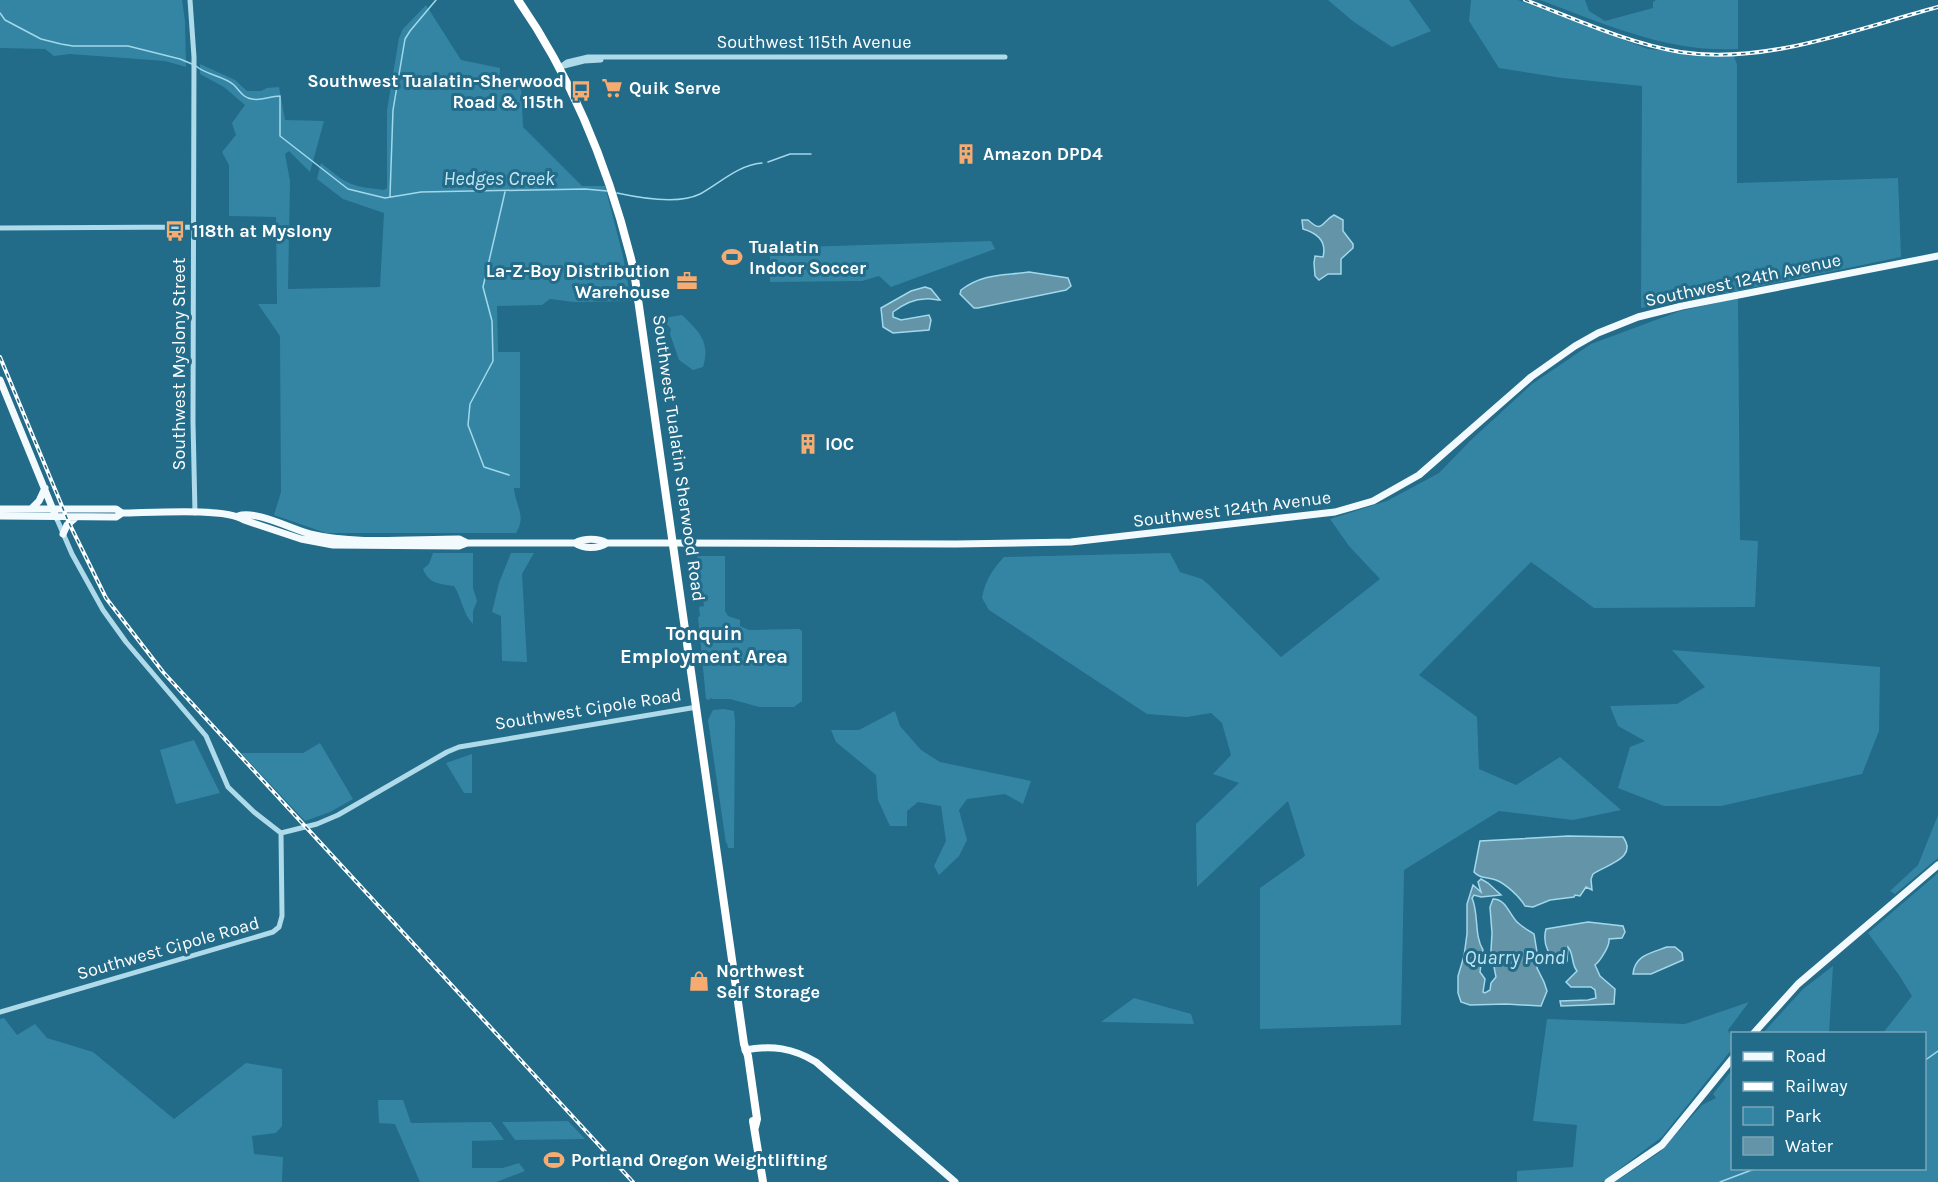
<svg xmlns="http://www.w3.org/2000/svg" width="1938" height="1182" font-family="Karla,sans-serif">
<rect width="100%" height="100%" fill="#226b89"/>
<!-- green -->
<path fill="#3485a4" d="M0 0H182L185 21 186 67 165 61 70 54 54 56 45 49 0 48Z
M1328 0H1409L1431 31 1392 47 1354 22Z
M1471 0H1518L1648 49 1734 57 1737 64V183L1898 178 1901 257 1693 300 1641 308 1642 86 1562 78 1499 68 1469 21Z
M1540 0H1585L1589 11 1605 21 1653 8V2L1656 0H1738V49C1668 53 1605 24 1540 0Z
M426 5 461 60 500 68 499 82 521 85 523 127 582 186H605L623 256 631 301 574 302 550 299 542 305 497 306 498 352H520V488H514C515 505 527 516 516 533H326L274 515 281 492 280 336 258 304H277L276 217 229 216V165L222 152 236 135 232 123 245 105 224 87 200 74V64L235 80 247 91H261L267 88 279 87 285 120 324 121 310 172 289 151 285 154 290 181 288 289 380 287 384 213 343 199 317 179 321 163C348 185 350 186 384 190L387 188V110L399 38 403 29Z
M991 241 995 249 891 287 879 276 862 281 770 282V248Z
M1738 298 1740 540 1758 541 1755 607 1594 608 1531 562 1419 675 1477 717 1479 769 1516 785 1560 757 1621 810 1573 820 1499 811 1404 870 1401 1025 1260 1029V888L1305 856 1288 801 1197 887 1196 824 1239 783 1213 774 1231 755 1222 723 1211 713 1187 717 1147 714 989 610 982 598C985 581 992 570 1004 557L1170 553 1180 572 1202 579 1209 585 1281 657 1380 579 1349 546 1330 519 1387 501 1439 473 1470 441 1532 384 1591 344 1680 311Z
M682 315C698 331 711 341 703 367L693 370 679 360 670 334 671 329 665 322 669 317Z
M433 553H473V588L477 601 473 611V624C463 615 462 598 454 586 440 584 429 584 423 569L429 564Z
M511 553H534L522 574 527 662 502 661 501 616 492 612 499 583Z
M697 556H725V611L728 616 740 620V626L749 630 799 629 802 631V701L794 707H759L730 699H713L711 698 709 700 706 699 698 617 700 616 699 607 704 606Z
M1672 650 1880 667 1879 731 1862 774 1721 806H1664L1618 788 1630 747 1645 741 1618 726 1610 706 1677 704 1705 687Z
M724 709 734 711 735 721 734 848H728L727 843H726L708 720 713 710Z
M895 711 900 726 921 750 940 762 1031 781 1023 804 1005 794 967 799 959 810 967 840 959 856 939 875 934 866 946 841 941 806 918 802 907 811V826H890L878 800 876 775 836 742 831 730H859Z
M194 740 220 793 176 804 160 750Z
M320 743 353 799 330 812 305 821 241 753H303Z
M472 754V793H464L446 763Z
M1938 815V858L1895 894 1890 891 1918 865Z
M1938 873V1182H1615L1660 1152 1702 1105 1716 1098 1713 1094 1732 1070V1168H1924V1034L1883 1033 1912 996 1899 975 1868 933Z
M1833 966 1829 1033H1763L1803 989Z
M1134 998 1191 1014 1194 1024 1101 1022Z
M1749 1002 1728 1030 1732 1038V1049L1662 1137 1602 1182H1517V1171L1573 1167 1577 1125 1533 1121 1547 1019 1685 1024Z
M4 1018 17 1035 35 1024 47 1038 93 1052 174 1119 246 1063 282 1069V1126L276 1133 252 1136 254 1154 283 1157 282 1182H0V1019Z
M378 1100H403L411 1123 491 1122 504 1140 472 1141V1168H503L519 1163 525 1171 496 1182H420L395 1124 379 1123Z
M568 1121 585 1139 515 1140 502 1122Z"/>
<!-- water -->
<path fill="#6394a7" stroke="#a2d8eb" stroke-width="1.5" d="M1334 215 1343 220V231L1353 244V248L1341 259V274H1328L1319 280 1315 276 1314 263 1315 256 1323 257C1327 241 1317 233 1303 229L1302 220H1308C1323 234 1321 222 1334 215Z
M1029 272 1068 278 1071 286 1066 290 978 308H974L960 294 961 290C984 273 1003 276 1029 272Z
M925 287 931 289 940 300C936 300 930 298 925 299 914 299 901 306 893 312V317L901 320 929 315 931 320 929 330 893 333 883 327 881 308 911 291Z
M1568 836 1623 837C1638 858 1608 864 1593 874L1591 879 1592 890 1586 887 1580 896 1575 895 1574 897 1550 900 1533 907 1525 906C1520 897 1506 884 1496 880 1488 877 1480 879 1474 872L1480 841Z
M1481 879 1488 883 1501 895 1481 897 1474 895 1472 898C1479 914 1474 936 1483 950L1480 972 1485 979 1483 992 1485 993 1490 990 1491 983 1496 977 1491 951 1492 933 1490 907 1493 899C1506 899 1509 914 1517 922 1522 927 1528 930 1534 934L1538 958 1537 968 1544 982 1547 991 1541 1006 1506 1004 1470 1005 1461 1002 1458 993V976L1464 956 1467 934V904L1473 885 1481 892 1478 882Z
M1588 922 1623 926 1625 932 1622 938 1609 939C1610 946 1600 961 1595 965L1600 976 1615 989 1614 1004 1561 1006 1560 1001 1588 1000 1596 998 1595 990 1591 987H1571L1566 982 1577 971C1571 964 1574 954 1568 947L1567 961 1564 965C1549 961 1542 943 1546 929Z
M1667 947H1675L1682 953 1683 960 1651 974H1633C1635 955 1651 953 1667 947Z"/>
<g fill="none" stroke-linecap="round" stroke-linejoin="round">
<!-- stream -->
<path stroke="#a2d8eb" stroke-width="1.5" d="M0 13 5 20 41 39 61 44 73 46H128L180 59 192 64
M196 66C206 75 224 76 234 85 240 91 243 98 252 99 262 101 270 96 280 96V136L348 189 385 198 421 192 585 189 607 191
M768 162 790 154H811
M505 192 483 287 492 321 493 361 470 404 468 425 484 467 509 475
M617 193C640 198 678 205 700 194 720 183 738 165 762 163
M390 196 393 110 405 39 410 31 436 0
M1924 1061 1938 1051
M1720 1182 1757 1168"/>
<!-- minor -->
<path stroke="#aedaea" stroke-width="5" d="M190 0 194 57 193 422 195 513
M560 67 567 62 588 57H1005
M560 67 584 61 601 60
M0 228 193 227
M56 517 72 554 103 610 126 642 206 736 228 787 254 812 281 833
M281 833 317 824 338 815 447 752 459 747 697 707
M0 1012 273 932 279 927 282 916 281 833"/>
<!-- major -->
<path stroke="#f2fafe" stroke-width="7" d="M0 380 56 517
M32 508 39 501 45 488
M0 509H116L122 513C147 513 226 507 244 520L301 539 333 545 459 546 467 543H575C584 538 598 538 607 543
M0 516 116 517 122 513
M238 516C256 510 291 529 310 534 354 545 413 539 459 539L467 543
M63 534 67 525 75 518
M575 543C584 549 598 549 607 543H663L956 544 1071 542 1335 512 1373 501 1419 475 1531 377 1575 346 1598 333 1638 317 1682 306 1938 256
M1753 1034 1798 984 1938 865
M745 1050C772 1045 793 1048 816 1062L955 1182
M1608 1182 1662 1145 1732 1059"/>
<!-- highway -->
<path stroke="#fff" stroke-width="8" d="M518 0C575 82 611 174 634 271L744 1044 748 1056 757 1119 755 1127
M753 1121 763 1182"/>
<!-- rail casing -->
<g stroke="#fff" stroke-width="4">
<path id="rail" d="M1525 0C1575 19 1627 43 1680 52 1766 65 1856 29 1938 7
M0 357 69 523 106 598 163 672 633 1182"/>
</g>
<!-- rail -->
<use href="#rail" stroke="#226b89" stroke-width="1.5" stroke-dasharray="4.5" stroke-linecap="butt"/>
</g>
<!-- icons -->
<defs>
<g id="supermarket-bare" transform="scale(1.62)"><path d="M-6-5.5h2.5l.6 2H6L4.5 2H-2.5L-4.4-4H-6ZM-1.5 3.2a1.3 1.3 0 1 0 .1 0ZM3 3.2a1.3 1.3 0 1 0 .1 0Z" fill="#f6ab71" stroke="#226b89" stroke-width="2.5" paint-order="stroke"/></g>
<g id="bus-bare" transform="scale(1.62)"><path d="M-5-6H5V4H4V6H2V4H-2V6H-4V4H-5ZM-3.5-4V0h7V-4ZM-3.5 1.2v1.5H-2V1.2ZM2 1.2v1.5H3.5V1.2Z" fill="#f6ab71" stroke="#226b89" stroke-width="2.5" paint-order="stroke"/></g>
<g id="building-bare" transform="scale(1.62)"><path d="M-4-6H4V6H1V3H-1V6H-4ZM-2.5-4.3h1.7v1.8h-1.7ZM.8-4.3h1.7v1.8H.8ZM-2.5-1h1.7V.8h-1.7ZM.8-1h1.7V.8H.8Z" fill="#f6ab71" stroke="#226b89" stroke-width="2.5" paint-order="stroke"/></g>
<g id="stadium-bare" transform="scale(1.62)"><path d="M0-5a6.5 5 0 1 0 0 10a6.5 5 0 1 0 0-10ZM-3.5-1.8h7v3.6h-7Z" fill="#f6ab71" stroke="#226b89" stroke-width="2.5" paint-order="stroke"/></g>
<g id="office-bare" transform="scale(1.62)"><path d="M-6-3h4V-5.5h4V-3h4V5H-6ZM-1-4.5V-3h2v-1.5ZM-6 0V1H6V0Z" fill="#f6ab71" stroke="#226b89" stroke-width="2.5" paint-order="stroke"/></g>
<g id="shop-bare" transform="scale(1.62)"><path d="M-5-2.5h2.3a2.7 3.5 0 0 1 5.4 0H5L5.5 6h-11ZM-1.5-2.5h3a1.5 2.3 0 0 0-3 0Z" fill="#f6ab71" stroke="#226b89" stroke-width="2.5" paint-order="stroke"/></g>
</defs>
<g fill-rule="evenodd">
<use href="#supermarket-bare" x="612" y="88"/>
<use href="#bus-bare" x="581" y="91"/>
<use href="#building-bare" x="966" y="154"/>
<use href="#bus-bare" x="175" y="231"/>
<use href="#stadium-bare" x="732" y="257"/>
<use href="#office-bare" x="687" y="281"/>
<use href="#building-bare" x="808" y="444"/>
<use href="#shop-bare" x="699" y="981"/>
<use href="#stadium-bare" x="554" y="1160"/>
</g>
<g text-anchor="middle" stroke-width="6" stroke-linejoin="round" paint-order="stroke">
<!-- street labels -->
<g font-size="18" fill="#fff" stroke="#226b89">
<text x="814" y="48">Southwest 115th Avenue</text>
<text transform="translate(1743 280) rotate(-12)" y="6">Southwest 124th Avenue</text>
<text transform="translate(179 364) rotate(-90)" y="6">Southwest Myslony Street</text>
<text transform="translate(679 458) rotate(82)" y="6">Southwest Tualatin Sherwood Road</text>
<text transform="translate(1232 509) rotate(-7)" y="6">Southwest 124th Avenue</text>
<text transform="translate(588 709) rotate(-9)" y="6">Southwest Cipole Road</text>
<text transform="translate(168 948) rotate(-16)" y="6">Southwest Cipole Road</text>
</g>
<!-- poi labels -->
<g font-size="18" font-weight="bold" fill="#fff" stroke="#226b89" text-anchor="start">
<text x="564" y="87" text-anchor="end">Southwest Tualatin-Sherwood<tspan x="564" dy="21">Road &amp; 115th</tspan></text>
<text x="629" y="94">Quik Serve</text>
<text x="983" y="160">Amazon DPD4</text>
<text x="192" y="237">118th at Myslony</text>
<text x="749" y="253">Tualatin<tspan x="749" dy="21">Indoor Soccer</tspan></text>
<text x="670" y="277" text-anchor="end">La-Z-Boy Distribution<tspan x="670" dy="21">Warehouse</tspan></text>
<text x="825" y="450">IOC</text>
<text x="716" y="977">Northwest<tspan x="716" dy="21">Self Storage</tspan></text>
<text x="571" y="1166">Portland Oregon Weightlifting</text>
</g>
<!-- water labels -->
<g font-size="20" font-style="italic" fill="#c4e7f3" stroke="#226b89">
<text x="499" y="185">Hedges Creek</text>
<text x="1515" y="964">Quarry Pond</text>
</g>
<!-- neighbourhood labels -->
<g font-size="20" font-weight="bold" fill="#fff" stroke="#226b89">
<text x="704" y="640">Tonquin<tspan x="704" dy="23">Employment Area</tspan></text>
</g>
</g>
<!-- legend -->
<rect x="1731" y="1032" width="195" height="138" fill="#226b89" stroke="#7aa6b8" stroke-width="1.5"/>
<rect x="1743" y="1052" width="30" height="9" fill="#f2fafe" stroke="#7aa6b8" stroke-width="1.5"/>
<text x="1785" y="1062" font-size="18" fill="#ffffff">Road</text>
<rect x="1743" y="1082" width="30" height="9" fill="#ffffff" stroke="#7aa6b8" stroke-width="1.5"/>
<text x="1785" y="1092" font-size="18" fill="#ffffff">Railway</text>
<rect x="1743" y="1107" width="30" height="18" fill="#3485a4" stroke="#7aa6b8" stroke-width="1.5"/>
<text x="1785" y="1122" font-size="18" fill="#ffffff">Park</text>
<rect x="1743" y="1137" width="30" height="18" fill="#6394a7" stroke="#7aa6b8" stroke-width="1.5"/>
<text x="1785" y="1152" font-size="18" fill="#ffffff">Water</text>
</svg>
